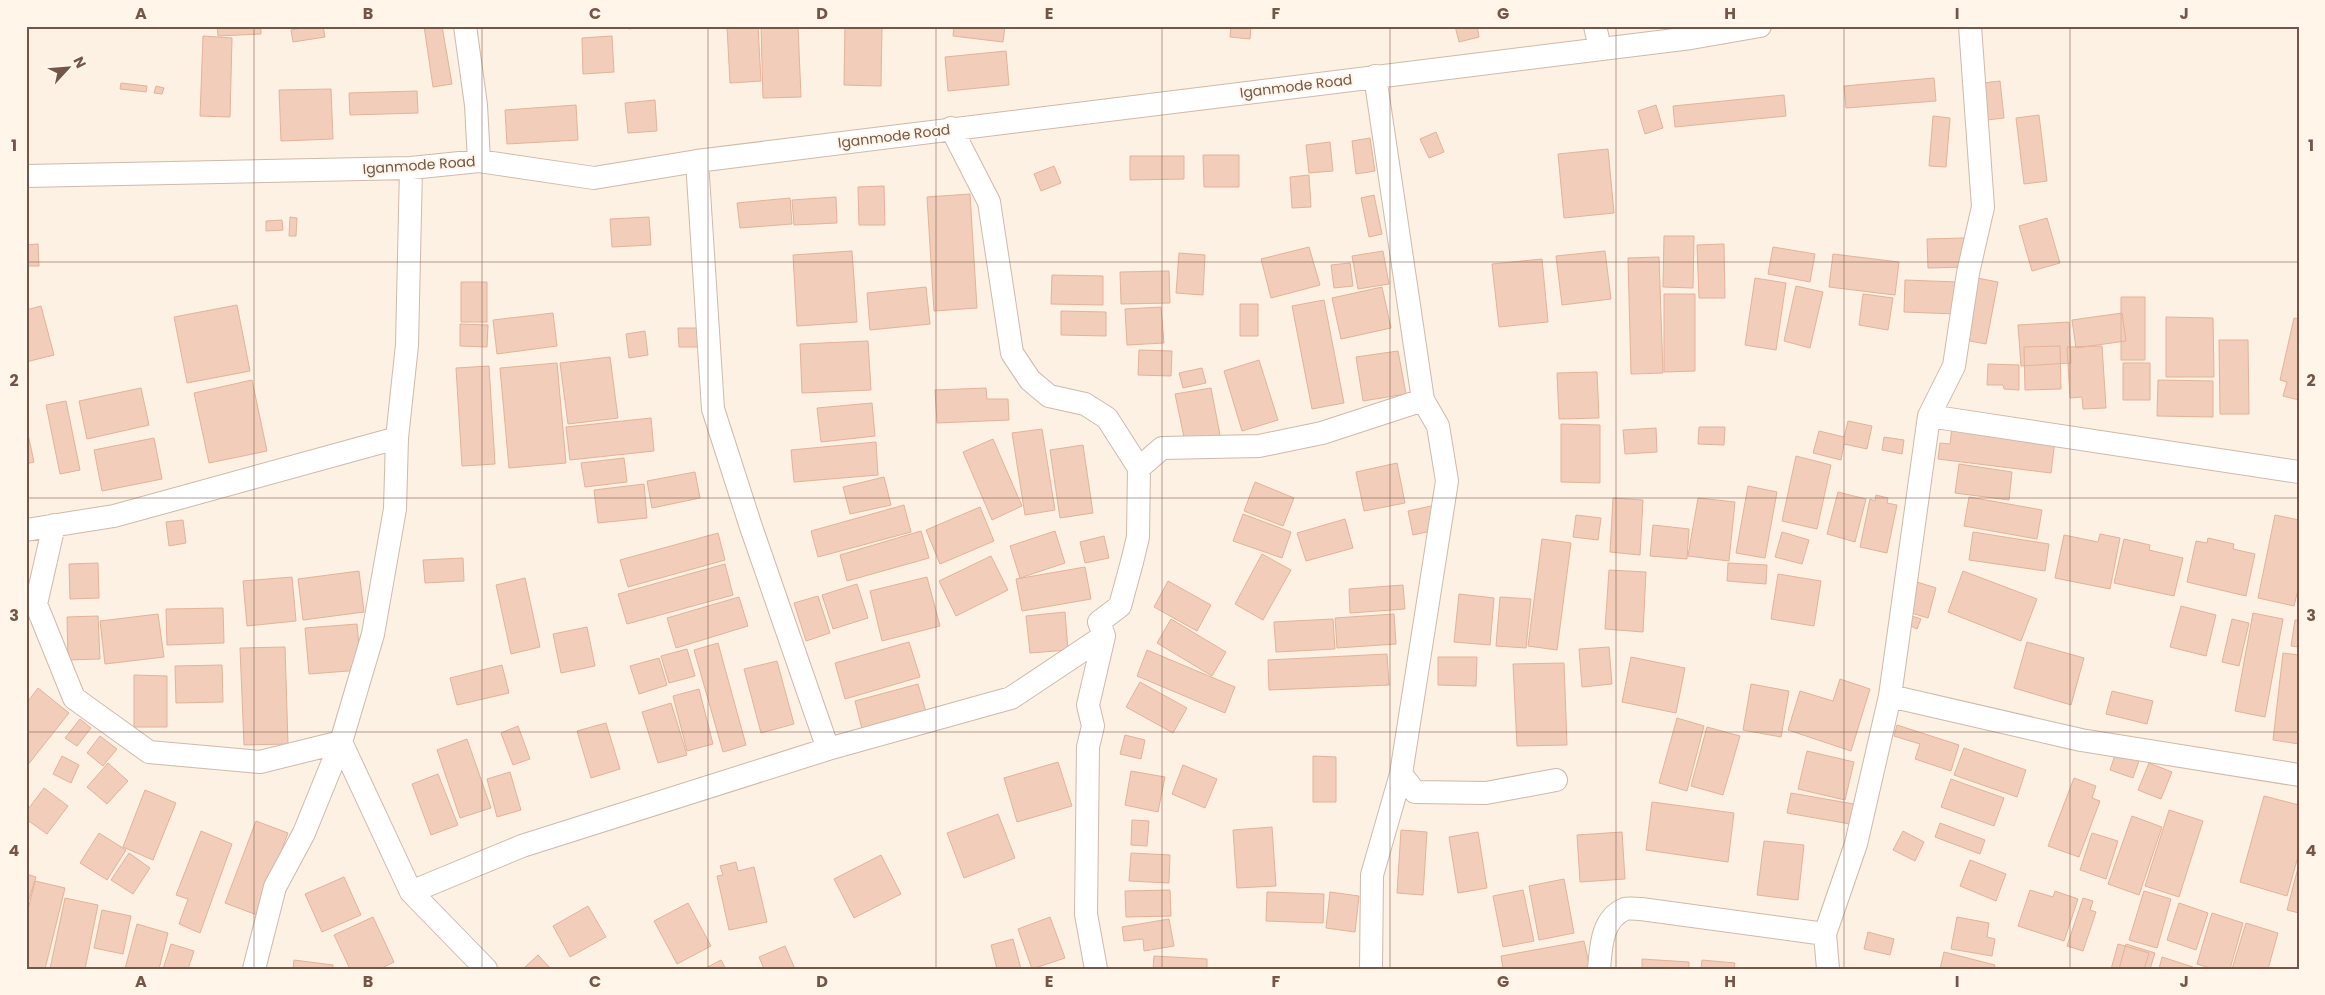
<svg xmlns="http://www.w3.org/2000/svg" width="2325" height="995" font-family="Poppins,sans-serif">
<rect width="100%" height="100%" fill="#fcf1e2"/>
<!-- building -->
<path fill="#f2cdb9" stroke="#e4b29a" d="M217 26H261V34L218 36Z
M311 26H323L325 37 293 42 291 30Z
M424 26H442L452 84 433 87Z
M628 26H646L629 29Z
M758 26 761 81 730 83 727 27Z
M761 26H798L801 97 763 98Z
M845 26H882L881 86 844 85Z
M954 26H1005L1003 42 953 36Z
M1231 26H1251L1250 39 1230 37Z
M1455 26H1477L1479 37 1459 42Z
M203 36 232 38 230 117 200 116Z
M612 36 614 72 583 74 582 38Z
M1006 51 1009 85 948 91 945 57Z
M1934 78 1936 101 1846 108 1844 86Z
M2000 81 2004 118 1987 120 1983 83Z
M121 83 147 86 146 92 120 89Z
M156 86 164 88 162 94 154 93Z
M331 89 333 139 281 141 279 90Z
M417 91 418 113 350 115 349 93Z
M1784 95 1786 116 1675 127 1673 106Z
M655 100 657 131 628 133 625 103Z
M576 105 578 140 507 144 505 110Z
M1656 105 1663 128 1645 134 1638 111Z
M2039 115 2047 181 2024 184 2016 118Z
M1933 116 1950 118 1946 167 1929 166Z
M1436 132 1444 152 1429 158 1420 139Z
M1370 138 1375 171 1356 174 1352 141Z
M1330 142 1333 171 1309 173 1306 145Z
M1608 149 1614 213 1564 218 1558 154Z
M1203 155H1239V187H1204Z
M1130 156H1184V179L1130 180Z
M1054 166 1061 183 1041 191 1034 174Z
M1309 175 1311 207 1292 208 1290 177Z
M884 186 885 225H859L858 187Z
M970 194 977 308 934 311 927 197Z
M1374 195 1382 234 1369 237 1361 198Z
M836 197 837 223 794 225 792 200Z
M790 198 792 224 740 228 737 203Z
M290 217 297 218 296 236H289Z
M649 217 651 245 612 247 610 219Z
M2047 218 2060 263 2032 271 2019 226Z
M282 220 283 230 266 231V221Z
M1664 236H1694L1693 288 1663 287Z
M1964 238 1965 267 1928 268 1927 239Z
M38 244 39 266H26V245Z
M1724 244 1725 298H1699L1697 245Z
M1309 247 1320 285 1271 298 1261 259Z
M1773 247 1815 254 1810 282 1768 274Z
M852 251 857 322 797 326 793 255Z
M1383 251 1389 284 1358 289 1352 256Z
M1605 251 1611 299 1562 305 1556 256Z
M1179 253 1205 255 1203 295 1176 293Z
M1833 254 1899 262 1895 295 1829 287Z
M1659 257 1663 373 1631 374 1628 258Z
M1542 259 1548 322 1499 327 1492 264Z
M1350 263 1353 286 1334 288 1331 265Z
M1169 271 1170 303 1121 304 1120 272Z
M1052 275 1103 276V305L1051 304Z
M1972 277 1998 282 1986 344 1960 339Z
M1755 278 1786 283 1776 350 1745 345Z
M1905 280 1957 282 1956 314 1904 312Z
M461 282H487V322H461Z
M1796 286 1823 292 1810 348 1784 341Z
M926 287 930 324 870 330 867 293Z
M1382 287 1391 328 1341 339 1332 298Z
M1664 294H1695V371L1664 372Z
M1863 294 1893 298 1888 330 1859 325Z
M2121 297H2145V360H2121Z
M1324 300 1344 403 1312 409 1292 306Z
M1240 304H1258V336H1240Z
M237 305 250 371 187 383 174 317Z
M41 306 54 355 26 362V310Z
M1161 307 1164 343 1127 345 1125 309Z
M1061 311 1106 312V336L1061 335Z
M553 313 557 346 497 354 493 320Z
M2122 313 2126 341 2076 348 2072 320Z
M2166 317 2213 318 2214 377H2166Z
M2294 318 2299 319V400L2283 396 2287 382 2280 380Z
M2069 322 2071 363 2021 366 2018 325Z
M460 324 488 325 487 347 460 346Z
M678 328H698L699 347H679Z
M645 331 648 355 629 358 626 334Z
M2219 340H2248L2249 414H2220Z
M868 341 871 390 802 393 800 344Z
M2060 346 2061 389 2025 390 2024 347Z
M2102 346 2106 408 2083 409 2082 397 2070 398 2067 347Z
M1139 350 1172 351 1171 376 1138 375Z
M1398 351 1406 394 1363 401 1356 357Z
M610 357 618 418 568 424 560 363Z
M1259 360 1278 420 1242 431 1224 371Z
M557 363 566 463 509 468 500 368Z
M2123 363H2150V400H2123Z
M1988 364 2019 365V390L2004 389 2003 385H1987Z
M489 366 495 464 462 466 456 368Z
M1202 368 1206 383 1183 388 1179 373Z
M1597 372 1599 418 1559 419 1557 373Z
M252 380 267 451 209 463 194 393Z
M2158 380 2213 381V417L2157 416Z
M141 388 149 425 87 439 79 401Z
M986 388 987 399H1008L1009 420 937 423 935 390Z
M1211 388 1220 435 1185 442 1175 394Z
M66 401 80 470 60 474 46 405Z
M872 403 875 436 821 442 817 408Z
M651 418 654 451 570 460 566 427Z
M1848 421 1872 426 1867 449 1844 444 1841 460 1813 453 1819 431 1844 437Z
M1561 424 1600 425V483L1561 482Z
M26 425 34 462 26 464Z
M1699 427H1725L1724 445 1698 444Z
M1952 427 2055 440 2051 473 1938 459 1940 443 1950 444Z
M1656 428 1657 452 1625 454 1623 430Z
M1042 429 1055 510 1025 515 1012 433Z
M1884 437 1904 440 1902 454 1882 450Z
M154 438 162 479 102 491 94 450Z
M993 439 1022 506 992 520 963 452Z
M876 442 878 475 794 482 791 450Z
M1083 445 1093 513 1060 518 1050 450Z
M1796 456 1831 465 1817 529 1782 521Z
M624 458 627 482 585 487 581 463Z
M1397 463 1405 503 1364 511 1356 472Z
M1959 464 2012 472 2009 500 1955 493Z
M695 472 700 498 652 508 647 481Z
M884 477 891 505 850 514 843 487Z
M1255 482 1294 498 1283 526 1244 511Z
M644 484 647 518 598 523 594 490Z
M1748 486 1777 492 1765 558 1736 553Z
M1838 492 1866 499 1855 542 1827 534Z
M1876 495 1888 498 1887 503 1897 505 1887 553 1860 547 1870 499 1875 501Z
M1969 497 2042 510 2037 539 1964 526Z
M1613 498 1643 500 1640 555 1610 552Z
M1698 498 1735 502 1729 561 1688 556Z
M904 505 911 532 818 557 811 531Z
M1431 506 1436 530 1413 535 1408 511Z
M980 507 994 541 940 564 926 530Z
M1243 514 1291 532 1282 558 1233 541Z
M1576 515 1601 518 1598 540 1573 537Z
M2275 515 2299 520V586L2294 606 2258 598Z
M1345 519 1353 548 1306 561 1297 533Z
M183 520 186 543 169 546 166 522Z
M1653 525 1689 529 1687 559 1650 556Z
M921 531 929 558 847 581 840 555Z
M1055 531 1065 563 1020 578 1010 546Z
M1782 532 1809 540 1802 564 1775 557Z
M1973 532 2049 544 2045 571 1969 560Z
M718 533 725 560 628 587 620 560Z
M2100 534 2120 538 2110 589 2055 578 2064 535 2098 542Z
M1104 536 1109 558 1085 563 1080 542Z
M2208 538 2234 544 2233 549 2255 554 2246 596 2187 582 2196 541 2207 543Z
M1542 539 1571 543 1557 650 1528 646Z
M2124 539 2150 545 2149 550 2183 558 2174 596 2114 583Z
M1262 554 1291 570 1263 620 1235 604Z
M991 556 1008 590 956 616 939 581Z
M463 558 464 581 425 583 423 560Z
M98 563 99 598 70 599 69 564Z
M1728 563 1767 565 1766 584 1727 581Z
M725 564 733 595 627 624 618 594Z
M1085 567 1091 599 1022 611 1016 579Z
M1609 570 1646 572 1643 632 1605 629Z
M359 571 364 612 303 620 298 579Z
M1963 571 2037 599 2021 641 1948 612Z
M1778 574 1821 581 1814 626 1771 619Z
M292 577 296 621 247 626 243 581Z
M927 577 940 626 882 641 870 591Z
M525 578 540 647 511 654 496 585Z
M1168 581 1211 605 1197 631 1154 607Z
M1914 581 1936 588 1928 618 1905 611Z
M857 584 868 618 833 629 822 595Z
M1403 585 1405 609 1350 613 1349 589Z
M1459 594 1494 598 1490 645 1454 642Z
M818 596 830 633 806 641 794 603Z
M739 597 748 626 676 648 667 618Z
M1500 597 1531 599 1526 648 1496 646Z
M2181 606 2216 615 2206 656 2170 647Z
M223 608 224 643 167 645 166 609Z
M1065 612 1068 650 1030 653 1026 616Z
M2253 613 2283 619 2265 717 2235 711Z
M158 614 164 657 105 664 100 621Z
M1394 614 1396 644 1337 648 1335 618Z
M98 616 100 659 68 660 67 617Z
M1912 616 1921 619 1917 629 1909 625Z
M1171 619 1226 652 1212 676 1157 643Z
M1333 619 1335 649 1276 652 1274 622Z
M2232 619 2249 623 2239 666 2222 662Z
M2295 620H2299V647L2291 646Z
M357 624 361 670 309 674 305 628Z
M587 627 595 666 561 673 553 634Z
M909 642 920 677 845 699 835 663Z
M2027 642 2084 658 2071 705 2014 688Z
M718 643 746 745 723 752 694 650Z
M285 647 288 744 244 745 240 648Z
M1609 647 1612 684 1582 687 1579 649Z
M687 649 695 676 669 683 661 656Z
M1147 650 1235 687 1225 713 1137 676Z
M2283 653 2299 655V744L2273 740Z
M1387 654 1389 685 1269 690 1268 660Z
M1438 657H1477L1476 686 1438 685Z
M1631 657 1685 668 1676 713 1622 702Z
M659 658 667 685 639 694 630 666Z
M777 661 794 724 761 733 744 669Z
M1564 663 1567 745 1517 746 1513 664Z
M222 665 223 702 176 703 175 666Z
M502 665 509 693 457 705 450 678Z
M134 675 167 676V727H134Z
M1840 679 1870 689 1851 751 1788 730 1800 691 1833 701Z
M1140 682 1187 708 1173 733 1126 707Z
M918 684 926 712 862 729 855 701Z
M1751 684 1789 691 1781 737 1743 730Z
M38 688 69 713 27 766 26 704Z
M699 689 713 744 687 751 673 696Z
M2112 691 2153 701 2147 724 2106 714Z
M671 703 687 755 658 763 642 712Z
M1677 718 1704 726 1687 791 1659 783Z
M80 719 91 728 77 746 65 738Z
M606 723 620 769 591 778 577 731Z
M1897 725 1959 745 1951 771 1915 759 1920 744 1894 736Z
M518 726 530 759 513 765 501 733Z
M1707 727 1740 736 1723 795 1691 786Z
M1125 735 1145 740 1141 759 1120 754Z
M100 736 117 749 103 766 87 753Z
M467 739 491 808 460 818 437 750Z
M1964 748 2026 770 2017 797 1954 775Z
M2117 749 2140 758 2133 778 2110 770Z
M1807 751 1854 762 1845 800 1798 789Z
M62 756 79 765 71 783 53 774Z
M1313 756 1336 757V802H1313Z
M1058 762 1072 806 1017 822 1004 778Z
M108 763 128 781 107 804 87 787Z
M2149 763 2172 772 2161 799 2138 790Z
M1183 765 1217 779 1205 808 1172 794Z
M1131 771 1165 777 1158 812 1125 805Z
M510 772 521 810 497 817 487 779Z
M438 774 458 825 431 835 412 784Z
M2074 778 2096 786 2092 798 2100 801 2079 857 2048 846Z
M1951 779 2004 798 1994 826 1941 807Z
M44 788 68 806 47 834 26 819V812Z
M145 790 176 803 153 860 123 847Z
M1791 793 1854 804 1850 824 1787 813Z
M2264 796 2299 805V853L2287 896 2240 882Z
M1652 802 1734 813 1728 862 1646 850Z
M2169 810 2203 821 2179 897 2145 886Z
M998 814 1015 858 964 878 947 833Z
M2132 816 2162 827 2139 895 2108 884Z
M1132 820 1149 821 1147 846 1131 845Z
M256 821 288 833 257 915 225 903Z
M1940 823 1985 840 1980 854 1935 837Z
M1272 827 1276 886 1237 888 1233 830Z
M1401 830 1427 832 1423 895 1397 893Z
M201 831 232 844 200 933 179 924 188 899 176 895Z
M1903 831 1924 842 1915 861 1893 850Z
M1478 832 1487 888 1458 893 1449 837Z
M1622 832 1625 879 1580 882 1577 835Z
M99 833 126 850 107 880 80 863Z
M2092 833 2118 841 2106 879 2080 870Z
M1764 841 1804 845 1798 900 1757 895Z
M129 853 150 868 133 894 111 880Z
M1131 853 1170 855 1169 883 1129 881Z
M881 855 901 894 854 918 834 879Z
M1970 860 2006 874 1996 901 1960 886Z
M736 862 738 871 754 867 767 922 729 930 717 876 723 875 720 866Z
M2299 864V913L2287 910Z
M26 874 36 877 26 909Z
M344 877 361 915 322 932 305 894Z
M1564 879 1574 933 1539 940 1529 886Z
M35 881 65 888 45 969H26V918Z
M1170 890 1171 916 1126 917 1125 891Z
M1523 890 1534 941 1503 947 1493 896Z
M2030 890 2053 897 2055 891 2078 899 2064 941 2018 926Z
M2144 891 2171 899 2157 948 2129 940Z
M1267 892 1324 894 1323 923 1266 921Z
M1330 892 1359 896 1355 932 1326 928Z
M65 898 98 905 85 969H50Z
M2083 898 2093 901 2090 910 2096 912 2083 951 2067 946Z
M688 903 711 946 677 964 654 921Z
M2179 903 2208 913 2196 950 2167 940Z
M588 906 606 937 570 957 553 926Z
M102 910 131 916 123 954 94 948Z
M2212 913 2243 923 2230 969H2213L2197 964Z
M373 917 394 962 380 969H350L334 935Z
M1050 917 1065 958 1032 969 1018 929Z
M1957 917 1989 923 1987 937 1995 939 1992 956 1951 949Z
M1169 919 1174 946 1144 951 1143 939 1124 941 1122 927Z
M2246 923 2278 933 2268 969H2232Z
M137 924 168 933 159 969H125Z
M1868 932 1894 939 1890 955 1864 949Z
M1013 939 1021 969H997L991 945Z
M1584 941 1590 968 1503 969 1501 956Z
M171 944 194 951 188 969H163Z
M2118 944 2149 953 2144 969H2111Z
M2126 944 2155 953 2150 969H2119Z
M785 946 795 969H764L759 957Z
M1944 952 1995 965 1994 969H1940Z
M538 955 551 969H523Z
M1154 956 1207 959V969H1153Z
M2162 957 2193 967V969H2159Z
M1642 959 1689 962V969H1642Z
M294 960 333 965V969H293Z
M721 960 726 969H704Z
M1702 960 1735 963 1734 969H1701Z"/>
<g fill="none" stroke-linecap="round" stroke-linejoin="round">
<!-- minor casing -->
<g stroke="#cfb9ac" stroke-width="24">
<path id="minor" d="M465 26 476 105 479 161
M1595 26 1600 48
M951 128 989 202 1012 353 1030 380 1049 396 1085 404 1107 418 1139 468 1138 537 1132 562 1120 606 1099 622 1104 636 1088 705 1093 726 1088 747 1086 914 1096 969
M697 161 713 409 751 527 828 749
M26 176 411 168 479 161 594 178 697 161 1691 38 1760 26
M1929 416 2299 472
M1139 468 1162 448 1259 446 1322 433 1423 400
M54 525 36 604 74 698 149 752 260 762 341 742 411 892 486 969
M26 530 114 516 397 438
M1890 696 2081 740 2299 775
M1401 774 1415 792 1486 793 1556 780
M411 892 522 846 828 749 1011 698 1104 636
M254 969 275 887 304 833 341 742 373 634 395 509 397 438 407 345 411 168
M1371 969 1372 875 1401 774 1447 481 1438 426 1423 400 1375 76
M1599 969C1601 948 1601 919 1625 909 1629 908 1637 909 1641 909L1825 934
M1828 969 1825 934 1856 844 1890 696 1929 416 1954 366 1968 273 1983 207 1970 26"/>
</g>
<!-- minor -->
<use href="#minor" stroke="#fff" stroke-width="22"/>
</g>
<!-- grid -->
<path fill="none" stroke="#745548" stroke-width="1" stroke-opacity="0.55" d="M254 26V969M482 26V969M708 26V969M936 26V969M1162 26V969M1390 26V969M1616 26V969M1844 26V969M2070 26V969M26 262H2299M26 498H2299M26 732H2299"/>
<g text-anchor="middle" stroke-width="4" stroke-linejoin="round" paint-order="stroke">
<!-- street labels -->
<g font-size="14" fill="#745548" stroke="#fff5e8">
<text transform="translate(1296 86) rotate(-7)" y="5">Iganmode Road</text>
<text transform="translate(894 136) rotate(-7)" y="5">Iganmode Road</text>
<text transform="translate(419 165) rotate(-4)" y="5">Iganmode Road</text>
</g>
</g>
<!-- border -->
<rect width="2325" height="995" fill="none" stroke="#fff5e8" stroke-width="55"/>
<!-- north arrow -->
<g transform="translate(68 68) rotate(64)" stroke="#fff5e8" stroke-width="4" paint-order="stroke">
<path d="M0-4L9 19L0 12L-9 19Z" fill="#745548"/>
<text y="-8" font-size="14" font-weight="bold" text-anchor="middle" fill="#745548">N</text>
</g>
<rect x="28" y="28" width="2270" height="940" fill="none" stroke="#745548" stroke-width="2"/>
<g font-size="16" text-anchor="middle" font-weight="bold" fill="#745548">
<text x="141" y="19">A</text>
<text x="368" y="19">B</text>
<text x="595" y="19">C</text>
<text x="822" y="19">D</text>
<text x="1049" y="19">E</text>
<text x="1276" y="19">F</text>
<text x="1503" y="19">G</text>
<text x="1730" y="19">H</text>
<text x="1957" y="19">I</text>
<text x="2184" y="19">J</text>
<text x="14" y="151">1</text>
<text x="2311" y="151">1</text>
<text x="14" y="386">2</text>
<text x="2311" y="386">2</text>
<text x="14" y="621">3</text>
<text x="2311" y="621">3</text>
<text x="14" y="856">4</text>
<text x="2311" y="856">4</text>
<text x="141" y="987">A</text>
<text x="368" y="987">B</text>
<text x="595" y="987">C</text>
<text x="822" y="987">D</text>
<text x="1049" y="987">E</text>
<text x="1276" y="987">F</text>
<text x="1503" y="987">G</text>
<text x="1730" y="987">H</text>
<text x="1957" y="987">I</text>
<text x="2184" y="987">J</text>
</g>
</svg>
